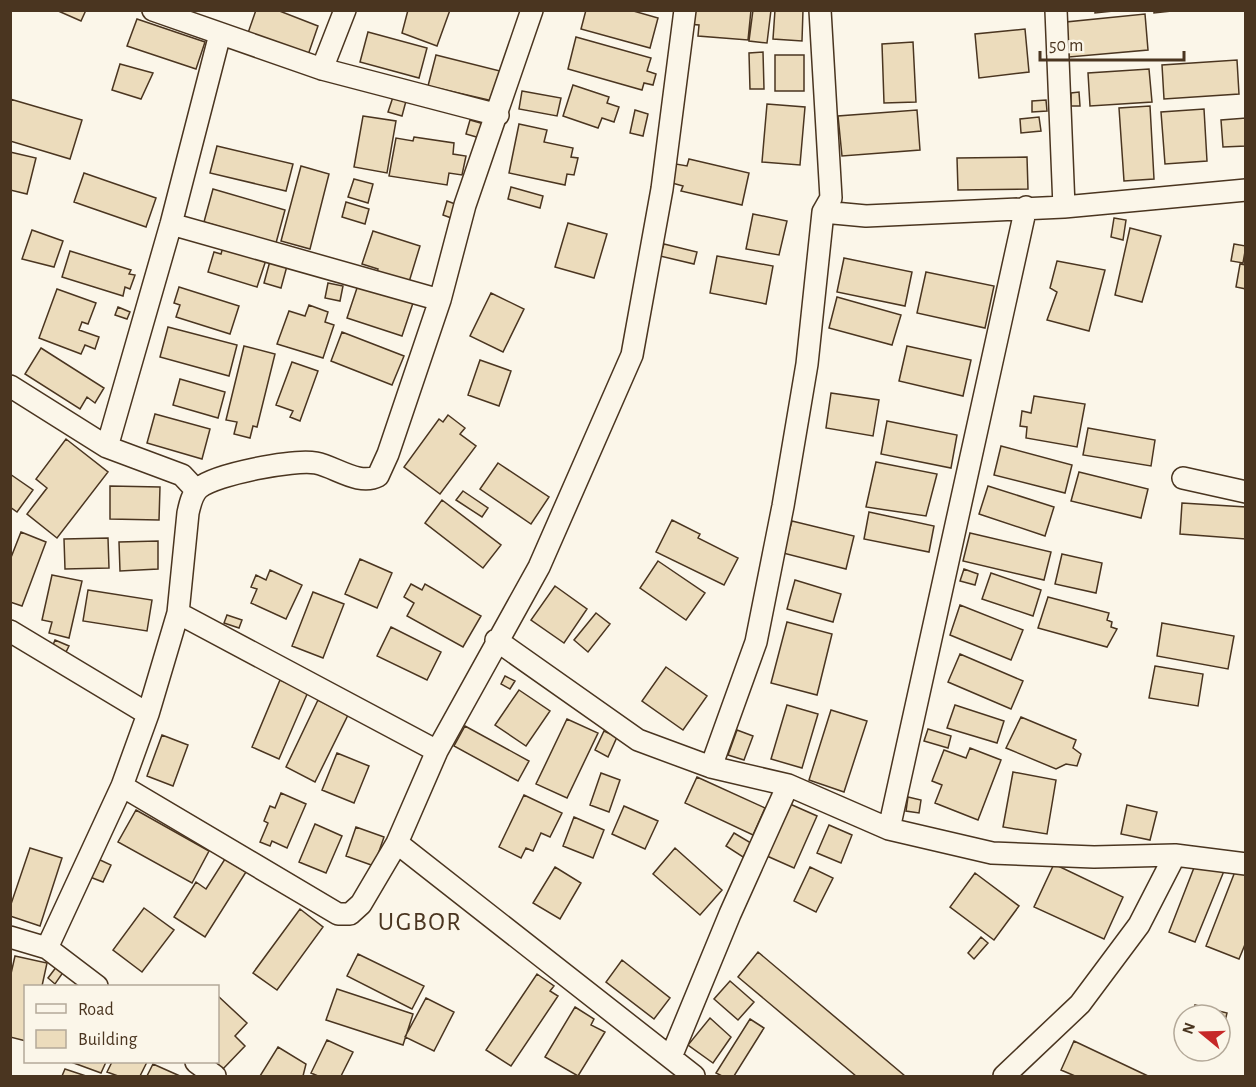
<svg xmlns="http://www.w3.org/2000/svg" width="1256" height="1087" font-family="'Alegreya Sans',sans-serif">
<rect width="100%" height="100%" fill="#fbf6e9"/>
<!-- building -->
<path fill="#ecdcbc" stroke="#4a3520" stroke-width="1.5" d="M56 10H86L81 21Z
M256 10H277L318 26 308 55 248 33Z
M408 10H450L437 46 402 33Z
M586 10H630L658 18 650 48 581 29Z
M689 10H751L748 40 698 36 699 25 688 24Z
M753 10H771L767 43 749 41Z
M775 10H803L802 41 773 39Z
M1095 10H1123L1095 13Z
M1154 10H1181L1154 13Z
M1145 14 1148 50 1069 57 1066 22Z
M137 19 205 42 196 69 127 46Z
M1025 29 1029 72 979 78 975 34Z
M368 32 427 48 419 78 360 62Z
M576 37 651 58 647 71 656 74 653 85 644 83 642 90 568 69Z
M913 42 916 102 884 103 882 44Z
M763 52 764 89H750L749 53Z
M436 55 500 71 493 101 428 86Z
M775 55H804V91H775Z
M1237 60 1239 94 1164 99 1162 65Z
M120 64 153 73 141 99 112 90Z
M1149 69 1152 102 1090 106 1088 73Z
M573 85 609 97 607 103 619 107 614 122 602 118 598 128 563 116Z
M522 91 561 98 557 116 519 109Z
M1079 92 1080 106H1071V93Z
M393 97 406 101 402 116 388 112Z
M10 99 82 120 70 159 10 141Z
M1046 100 1047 111 1032 112V101Z
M767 104 805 107 800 165 762 162Z
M1150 106 1154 179 1124 181 1119 108Z
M1204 109 1207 161 1165 164 1161 112Z
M635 110 648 114 643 136 630 133Z
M917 110 920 150 842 156 838 116Z
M363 116 396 121 387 173 354 167Z
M1039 117 1041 131 1021 133 1020 119Z
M1246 118V146L1223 147 1221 120Z
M470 120 484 124 480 138 466 134Z
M519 124 547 130 544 142 573 148 571 157 578 158 574 175 567 174 565 185 509 173Z
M414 137 454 143 453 154 466 156 462 175 449 173 447 185 389 176 396 138 413 141Z
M217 146 293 164 286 191 210 173Z
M10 152 36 158 27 194 10 190Z
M1027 157 1028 189 958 190 957 158Z
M689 159 749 173 742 205 681 191 683 186 672 183 676 164 687 166Z
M301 166 329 174 310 249 281 241Z
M84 173 156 198 146 227 74 202Z
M354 179 373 184 368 203 348 197Z
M511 187 543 196 540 208 508 199Z
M213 189 285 210 276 243 204 222Z
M447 201 458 205 454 219 443 215Z
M346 202 369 209 365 224 342 217Z
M753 214 787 221 779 255 746 249Z
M1114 218 1126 220 1123 240 1111 237Z
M568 223 607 234 594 278 555 267Z
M1130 228 1161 236 1142 302 1115 295Z
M32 230 63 241 54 267 22 259Z
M373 231 420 246 409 282 377 272 378 269 362 264Z
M664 244 697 252 694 264 660 256Z
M1234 244 1246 246 1243 263 1231 261Z
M223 247 266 260 257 287 208 272 214 252 221 254Z
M70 251 131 270 129 274 135 275 130 289 125 287 123 296 62 277Z
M717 256 773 266 766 304 710 293Z
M844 258 912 272 905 306 837 292Z
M270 261 287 266 281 288 264 283Z
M1057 261 1105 270 1089 331 1047 320 1057 292 1050 288Z
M1240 264 1246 265V289L1236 287Z
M926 272 994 286 985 328 917 313Z
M328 283 343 286 340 301 325 298Z
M358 285 413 303 402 336 347 318Z
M179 287 239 306 230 334 176 317 180 305 174 303Z
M57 289 96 303 88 324 82 322 79 330 99 337 95 349 85 345 81 354 39 338Z
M491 293 524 309 503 352 470 336Z
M837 297 901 315 892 345 829 328Z
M309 305 328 312 325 322 334 325 323 358 277 344 289 311 305 316Z
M118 307 130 312 127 319 115 315Z
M168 327 237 345 229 376 160 357Z
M342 332 404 356 392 385 331 361Z
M244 346 275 354 257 427 253 426 250 438 234 434 237 422 226 420Z
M907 346 971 360 963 396 899 381Z
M41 348 104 388 95 403 87 397 80 409 25 374Z
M480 360 511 371 499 406 468 395Z
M292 362 318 371 300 421 290 417 293 411 276 405Z
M180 379 225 392 218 418 173 405Z
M831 393 879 400 873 436 826 428Z
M1034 396 1085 404 1077 447 1026 438 1027 427 1020 426 1022 411 1031 413Z
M155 414 210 429 202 459 147 443Z
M448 415 465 428 460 434 476 446 440 494 404 467 439 419 443 422Z
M887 421 957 435 951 468 881 454Z
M1088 428 1155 440 1151 466 1083 455Z
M66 439 108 472 57 538 27 514 47 488 36 479Z
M1001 446 1072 465 1065 493 994 475Z
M876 462 937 474 926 516 866 507Z
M498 463 549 497 531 524 480 489Z
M1079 472 1148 489 1141 518 1071 501Z
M10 474 33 490 17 512 10 507Z
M110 486 160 487 159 520 110 519Z
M988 486 1054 507 1045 536 979 514Z
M463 491 488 508 482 517 456 500Z
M442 500 501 545 483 568 425 523Z
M1182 503 1246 507V539L1180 534Z
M869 512 934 526 929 552 864 539Z
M672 520 700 534 698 538 738 558 724 585 656 552Z
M792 521 854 536 846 569 783 553Z
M21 532 46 542 22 606 10 602V560Z
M970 533 1051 552 1044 580 963 561Z
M108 538 109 568 65 569 64 539Z
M158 541V569L120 571 119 542Z
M1062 554 1102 563 1096 593 1055 584Z
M360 559 392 573 377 608 345 594Z
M658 561 705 593 686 620 640 588Z
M964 569 978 574 975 585 960 581Z
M270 570 302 585 286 619 251 603 257 589 251 587 256 575 266 580Z
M991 573 1041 590 1033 616 982 599Z
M52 575 82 581 69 638 49 633 52 622 42 620Z
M795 580 841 594 833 622 787 609Z
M411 584 422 590 425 584 481 616 463 647 407 616 414 603 404 597Z
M555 586 587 609 564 643 531 620Z
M88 590 152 600 147 631 83 621Z
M313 592 344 604 323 658 292 646Z
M1048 597 1109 613 1107 620 1112 622 1111 627 1117 629 1107 647 1038 628Z
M960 605 1023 630 1011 660 950 635Z
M596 613 610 624 588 652 574 640Z
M227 615 242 620 239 628 224 623Z
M787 622 832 634 817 695 771 683Z
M1162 623 1234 636 1228 669 1157 656Z
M391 627 441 652 427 680 377 656Z
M55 640 69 646 64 656 51 650Z
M960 654 1023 681 1011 709 948 682Z
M1155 666 1203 674 1198 706 1149 698Z
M666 667 707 696 683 730 642 701Z
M505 676 515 681 510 689 501 684Z
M280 680 308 692 279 759 252 747Z
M519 690 550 711 526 746 495 725Z
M318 700 348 715 315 782 286 767Z
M787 705 818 714 802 768 771 759Z
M955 705 1004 721 997 743 947 728Z
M831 710 867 721 844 792 809 780Z
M1021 717 1076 740 1073 748 1081 754 1077 766 1066 764 1056 769 1006 748Z
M567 719 598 733 567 798 536 784Z
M465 726 529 761 518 781 454 746Z
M928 729 951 736 948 748 924 741Z
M737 730 753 736 744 760 728 755Z
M604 731 617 737 608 757 595 750Z
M162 735 188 745 173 786 147 776Z
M970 748 1001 760 978 820 935 803 942 785 932 781 944 750 966 758Z
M337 753 369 766 354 803 322 790Z
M1013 772 1056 780 1047 834 1003 827Z
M601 773 620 780 609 812 590 805Z
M697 777 765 808 753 835 685 803Z
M281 793 306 804 287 848 272 841 270 846 260 842 268 823 264 821 270 806 275 808Z
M524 795 562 813 550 837 541 833 533 851 526 848 521 858 499 847Z
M908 797 921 800 919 813 906 811Z
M790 804 817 816 794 868 767 856Z
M1127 805 1157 812 1150 840 1121 834Z
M624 806 658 821 645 849 612 834Z
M136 810 209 851 192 883 118 842Z
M574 817 604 830 593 858 563 846Z
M315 824 342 836 326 873 299 862Z
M829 825 852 835 841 863 817 853Z
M356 827 384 837 374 866 346 856Z
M734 833 751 843 743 857 726 846Z
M30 848 62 858 40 926 10 916V907Z
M675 848 722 890 700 915 653 874Z
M98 859 111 865 103 882 90 877Z
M225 859 246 872 205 937 174 917 196 882 206 889Z
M1197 860 1224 871 1195 942 1169 932Z
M1054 864 1123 897 1104 939 1034 907Z
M555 867 581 883 560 919 533 903Z
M810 867 833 878 816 912 794 901Z
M1236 869 1246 873V942L1239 959 1206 946Z
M975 873 1019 906 994 940 950 907Z
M144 908 174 930 142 972 113 950Z
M300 909 323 927 277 990 253 973Z
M981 937 988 943 974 959 968 953Z
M758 952 905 1076H856L738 977Z
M358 954 424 986 412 1009 347 976Z
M15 956 47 963 42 986H26V1041L10 1037V978Z
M622 960 670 998 654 1019 606 982Z
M57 966 64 971 55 984 48 978Z
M537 974 554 986 550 991 558 996 511 1066 486 1050Z
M730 981 754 1002 738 1020 714 999Z
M337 989 413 1014 403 1045 326 1020Z
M218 996 247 1023 235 1036 245 1046 222 1070 213 1062H218Z
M426 998 454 1012 434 1051 405 1037Z
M1195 1005 1227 1013 1221 1037 1220 1015H1192Z
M575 1007 594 1019 591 1025 605 1032 578 1076 545 1057Z
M710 1018 731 1037 713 1063 688 1045Z
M750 1019 764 1028 734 1076H722L716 1073Z
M327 1040 353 1052 341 1076H318L311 1073Z
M1074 1041 1148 1076H1075L1061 1070Z
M278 1047 306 1064 303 1076H260Z
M71 1062H106L101 1073Z
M112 1062H147L140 1076H118L107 1072Z
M153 1064 180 1076H147Z
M65 1069 86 1076H62Z"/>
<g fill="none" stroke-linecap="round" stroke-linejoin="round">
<!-- minor casing -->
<g stroke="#4a3520" stroke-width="24">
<path id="minor" d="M153 10 322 69 498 115
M1056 10 1064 207
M322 69 345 10
M823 212 866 216 1064 207 1246 190
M171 224 440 300
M10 386 107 447 182 475 196 490
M107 447 171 224 220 34
M1183 478 1246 492
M178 613 437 751
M10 631 148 714
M496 640 638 740 711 767 788 785 889 829 992 853 1094 857 1175 855 1246 864
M711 767 756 642 783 506 807 364 823 212 831 198 820 10
M122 786 338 914H350L361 904 397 843 437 751 539 567 632 355 662 189 685 10
M889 829 1026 207
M397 843 694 1076
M10 937 47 948 97 986
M47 948 122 786 148 714 178 613 188 513C190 504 192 494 199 488 216 474 294 459 316 463 336 467 359 486 378 476L388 454 440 300 465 205 532 10
M671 1057 730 914 788 785
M196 1062 215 1076
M1004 1076 1080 1004 1139 925 1175 855"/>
</g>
<!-- minor -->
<use href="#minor" stroke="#fbf6e9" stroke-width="21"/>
</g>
<g text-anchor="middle" stroke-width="4.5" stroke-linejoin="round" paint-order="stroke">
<!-- quarter labels -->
<g font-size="26" letter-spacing="1.5" fill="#4a3520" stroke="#fbf6e9">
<text x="420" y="930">UGBOR</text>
</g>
</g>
<!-- border -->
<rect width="1256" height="1087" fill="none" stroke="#4a3520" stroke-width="24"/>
<!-- legend -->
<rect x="24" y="985" width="195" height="78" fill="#fbf6e9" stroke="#b4a999" stroke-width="1.5"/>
<rect x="36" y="1004" width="30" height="9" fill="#fbf6e9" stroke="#b4a999" stroke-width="1.5"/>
<text x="78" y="1015" font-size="18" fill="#4a3520">Road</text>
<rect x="36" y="1030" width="30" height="18" fill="#ecdcbc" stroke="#b4a999" stroke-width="1.5"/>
<text x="78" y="1045" font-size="18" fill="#4a3520">Building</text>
<!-- north arrow -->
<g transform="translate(1202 1033) rotate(289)"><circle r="28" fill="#fbf6e9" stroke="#b4a999" stroke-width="1.5"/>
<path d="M0-4.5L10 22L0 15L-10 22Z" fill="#c62828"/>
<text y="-9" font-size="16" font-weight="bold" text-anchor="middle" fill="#4a3520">N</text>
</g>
<!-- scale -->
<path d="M1040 51v9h144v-9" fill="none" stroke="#4a3520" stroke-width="3"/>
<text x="1049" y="51" font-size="18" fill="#4a3520" stroke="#fbf6e9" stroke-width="4.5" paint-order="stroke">50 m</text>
</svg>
